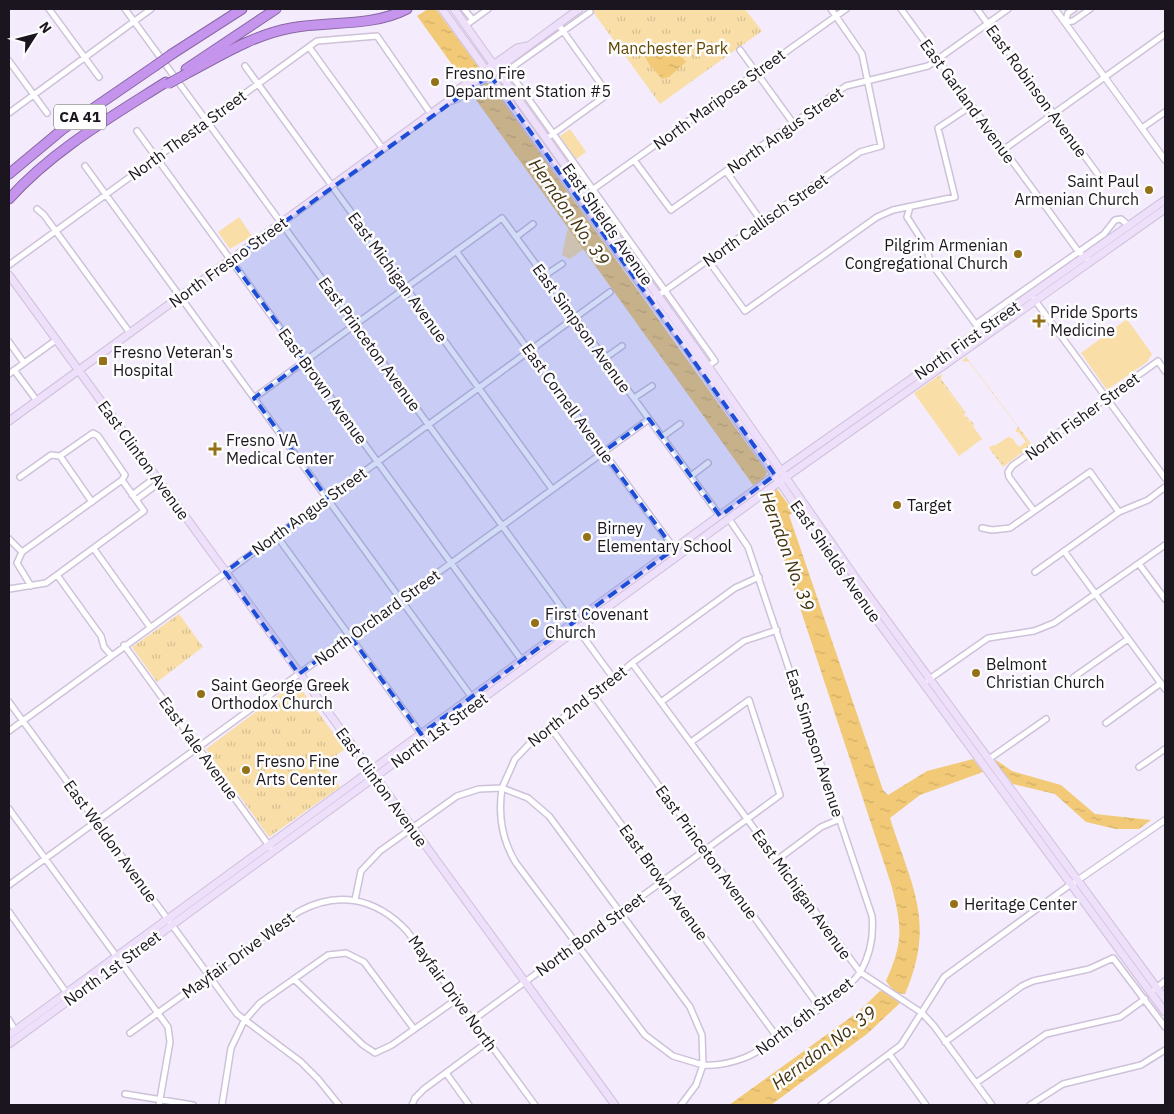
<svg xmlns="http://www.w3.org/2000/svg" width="1174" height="1114" font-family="'IBM Plex Sans',sans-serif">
<defs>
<pattern id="park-tufts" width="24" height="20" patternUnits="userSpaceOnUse" patternTransform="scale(1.25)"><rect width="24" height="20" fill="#f9dea8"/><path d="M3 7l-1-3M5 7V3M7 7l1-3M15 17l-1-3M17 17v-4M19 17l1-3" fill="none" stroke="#d5be90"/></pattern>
<pattern id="garden-dots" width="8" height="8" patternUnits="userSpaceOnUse" patternTransform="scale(1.25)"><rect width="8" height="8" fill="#f9dea8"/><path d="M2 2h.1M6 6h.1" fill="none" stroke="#d5be90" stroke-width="1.8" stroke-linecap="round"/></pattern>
<pattern id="water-ripples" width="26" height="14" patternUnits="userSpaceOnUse" patternTransform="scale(1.25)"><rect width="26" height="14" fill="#f2ca77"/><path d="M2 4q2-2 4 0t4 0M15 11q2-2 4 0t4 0" fill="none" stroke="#cfad66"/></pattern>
</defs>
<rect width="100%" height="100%" fill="#f4ecfc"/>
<!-- grass -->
<path fill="#f9dea8" d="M570 129 586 152 576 159 560 136Z
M239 217 252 236 230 249 218 232Z
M569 229 584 249 570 259 562 255 567 231Z
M1127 319 1152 354 1147 362 1107 390 1081 353Z
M937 377 982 439 959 456 914 393Z
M1008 437 1012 438 1019 447 1027 443 1029 445 1003 465 990 449 991 446 996 445Z"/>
<!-- park -->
<path fill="url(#park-tufts)" d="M591 9H745L762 31 660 104Z
M179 614 203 647 157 682 132 647Z
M296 682 345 749 324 764 340 787 269 837 206 749Z"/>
<!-- garden -->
<path fill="url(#garden-dots)" d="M966 357 1032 445 1003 467 937 377 942 374 941 379 966 413 964 414 974 424V428L989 448 991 446V450L1004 464 1029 444 1020 446 1026 442 1018 432H1015L1018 427 969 362 962 361Z"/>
<!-- water -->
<path fill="url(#water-ripples)" d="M428 9H436L479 68V71L464 81 417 16Z
M641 44C655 44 678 50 686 62L669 77 662 79 649 64 640 47Z
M486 83 491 84 767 472C766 478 759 482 753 485L471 93Z
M777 489 794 512 789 515 883 790 888 795 927 771 973 759 983 772 920 795 890 818C912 888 936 921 905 994 896 994 891 988 886 981 904 941 902 926 891 884L780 547 761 502Z
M996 760 1012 771 1061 785 1095 814 1151 820 1139 829H1116L1086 822 1055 794 1013 784 995 762Z
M880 991 886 992 900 1003 867 1034 771 1105H729L858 1012Z"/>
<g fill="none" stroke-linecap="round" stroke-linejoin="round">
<!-- minor casing -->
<g stroke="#cec1da" stroke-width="8">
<path id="minor" d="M49 9 99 77
M125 9 614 679
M464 9 473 20
M901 9 1078 251 1090 262
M977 9 1097 173
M1074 9 1068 13 1065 22 1073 21 1090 9
M590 12 514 66 510 73 715 361 708 366
M466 25 488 9
M309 47 383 149
M740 50 793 123
M9 61 47 113
M245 66 552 489
M9 113 151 9
M1142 128 1165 112
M137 131 523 662
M550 136 608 94 558 24
M1003 150 1165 34
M634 160 671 210 846 86 928 66 1008 9
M85 166 476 703
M726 171 762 222
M592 190 846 9
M910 207 907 217 925 245 931 263 977 326
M37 209 44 215 130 333
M516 237 533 224
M456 251 679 555
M708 260 745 311 877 217 893 210 955 197 938 128 971 106
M9 265 317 41 377 36 431 114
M544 276 562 264
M656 297 860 152 881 146 862 54 831 9
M1034 299 1165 478
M976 324 1104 234 1115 220 1121 219 1129 226
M9 342 24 363
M605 358 622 346
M14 370 37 401
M9 374 56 340
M254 398 502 218 720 516
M634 398 652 386
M662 437 680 424
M60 456 92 502
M691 476 708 463
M20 477 51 455 60 456 93 433 98 436 125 475 122 480
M132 495 156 477
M136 500 160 482
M1034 511 1009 477 1008 472 1012 466 1158 361 1165 371
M982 528 992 530 1010 528 1090 472 1119 512
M276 535 421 734
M9 539 22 552 122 480 144 511 46 583 9 589
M94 549 150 627
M1064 551 1165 689
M22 552 17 563 31 586
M1139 564 1165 599
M1035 572 1119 512 1148 500 1165 487
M57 575 101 636 104 647 111 655
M124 645 270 847
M632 663 860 972 922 1013 934 1026 992 1105
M928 680 988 638 1034 631 1054 623 1165 545
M1068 686 1074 677 1128 639
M594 696 820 1008
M9 702 237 1014 301 1062 318 1079 339 1105
M661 702 744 641 777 630
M1106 723 1161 683
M550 727 777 1037
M9 731 610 292
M989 759 1046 719
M1139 767 1165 749
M502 788 528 798 549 816 690 1007 702 1035 703 1065 673 1056 645 1035 516 863C501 839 498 815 502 788Z
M9 809 168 1027 170 1042 159 1105
M777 860 821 827 840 819
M9 885 649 419
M355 900 361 871 380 851 457 796 479 789 502 788 515 759 537 736 594 696 632 663 735 588 759 577
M9 912 68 995
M294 979 363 1045 375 1053 392 1045 457 999
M1155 989 1165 981
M9 1020 15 1030
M473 1020 780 795 749 700 691 742
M130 1033 298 912C338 890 376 898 407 931L535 1105
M945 1042 1022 986 1033 981 1089 969 1113 958 1165 1027
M890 1055 926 1105
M446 1073 469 1105
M976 1083 1046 1034 1120 1017 1145 999
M125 1094 193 1105
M222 1105 231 1048 244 1021 260 1003 328 955 346 953 364 962 414 1029
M412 1105 415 1098 424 1089 489 1041
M681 1105 696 1085 703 1065C717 1066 731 1063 744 1058 765 1050 850 990 861 971 871 953 874 936 872 916L748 547 729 519
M821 1105 901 1045 944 977 1071 884
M1030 1105 1063 1084 1141 1065 1165 1050"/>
</g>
<!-- tertiary casing -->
<g stroke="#cec1da" stroke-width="8">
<path id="tertiary" d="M1055 9 1165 160
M1075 882 1165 820"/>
</g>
<!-- secondary casing -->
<g stroke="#cec1da" stroke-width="9">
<path id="secondary" d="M442 9 698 364 846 578 1165 1012
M454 9 708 366 860 584 1165 999
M447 102 452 94 517 48 527 46
M9 275 615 1105
M9 421 447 102 456 99 579 9
M9 1035 775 475 1165 200
M9 1044 786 477 1165 209"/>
</g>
<!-- motorway casing -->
<g stroke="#8968a5" stroke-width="11">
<path id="motorway" d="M172 54 242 9
M186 69 276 9
M186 74C220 56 253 35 291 28 329 21 372 27 407 9
M9 174 63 129 155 66
M9 199C53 150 111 117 166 82"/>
</g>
<!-- minor -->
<use href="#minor" stroke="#fff" stroke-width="5"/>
<!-- tertiary -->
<use href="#tertiary" stroke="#fff" stroke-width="5.5"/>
<!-- secondary -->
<use href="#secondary" stroke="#eedffa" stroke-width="7"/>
<!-- motorway -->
<use href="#motorway" stroke="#c594ed" stroke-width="9"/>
<!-- motorway-bridge casing -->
<g stroke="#8968a5" stroke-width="11" stroke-linecap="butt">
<path id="motorway-bridge" d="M155 66 172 54
M168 84 186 74"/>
</g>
<!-- motorway-bridge -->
<use href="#motorway-bridge" stroke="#c594ed" stroke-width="9"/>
</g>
<!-- marked area -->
<path fill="#1d4ed8" fill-opacity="0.2" stroke="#1d4ed8" stroke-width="4" stroke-dasharray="10 6" stroke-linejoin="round" d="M490 75 775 475 720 516 649 419 603 452 674 549 421 734 350 636 299 674 225 572 327 498 254 398 305 361 231 260Z"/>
<!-- markers -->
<g fill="#947019" stroke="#fdfdfd" stroke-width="2">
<circle cx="435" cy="82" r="5"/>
<circle cx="1149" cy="190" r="5"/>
<circle cx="1018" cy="254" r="5"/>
<path d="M1036.5 313.5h5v5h5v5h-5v5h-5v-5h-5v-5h5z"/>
<rect x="98" y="356" width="10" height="10" rx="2.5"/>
<path d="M212.5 441.5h5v5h5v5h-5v5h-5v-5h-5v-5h5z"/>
<circle cx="897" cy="505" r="5"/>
<circle cx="587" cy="537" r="5"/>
<circle cx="535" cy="623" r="5"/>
<circle cx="976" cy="673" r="5"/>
<circle cx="201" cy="694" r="5"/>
<circle cx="246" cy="770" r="5"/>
<circle cx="954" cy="904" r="5"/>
</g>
<g text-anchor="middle" stroke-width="5" stroke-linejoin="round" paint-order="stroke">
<!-- shield labels -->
<rect fill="#fdfdfd" stroke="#5e5b61" stroke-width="1" x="54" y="104.5" width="52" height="25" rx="4"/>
<g font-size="15" font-weight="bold" fill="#1a151e">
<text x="80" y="122">CA 41</text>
</g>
<!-- park labels -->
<g font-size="16" fill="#604600" stroke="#fdfdfd">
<text x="668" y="54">Manchester Park</text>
</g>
<!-- poi labels -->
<g font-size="16" fill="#1a151e" stroke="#fdfdfd" text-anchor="start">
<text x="445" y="79">Fresno Fire<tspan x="445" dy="18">Department Station #5</tspan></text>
<text x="1139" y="187" text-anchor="end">Saint Paul<tspan x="1139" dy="18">Armenian Church</tspan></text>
<text x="1008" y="251" text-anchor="end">Pilgrim Armenian<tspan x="1008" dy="18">Congregational Church</tspan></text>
<text x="1050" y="318">Pride Sports<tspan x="1050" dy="18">Medicine</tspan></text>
<text x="113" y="358">Fresno Veteran's<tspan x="113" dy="18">Hospital</tspan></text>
<text x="226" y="446">Fresno VA<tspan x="226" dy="18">Medical Center</tspan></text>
<text x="907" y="511">Target</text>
<text x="597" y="534">Birney<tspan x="597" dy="18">Elementary School</tspan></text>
<text x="545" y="620">First Covenant<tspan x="545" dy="18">Church</tspan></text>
<text x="986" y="670">Belmont<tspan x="986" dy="18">Christian Church</tspan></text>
<text x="211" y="691">Saint George Greek<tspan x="211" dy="18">Orthodox Church</tspan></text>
<text x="256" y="767">Fresno Fine<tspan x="256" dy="18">Arts Center</tspan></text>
<text x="964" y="910">Heritage Center</text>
</g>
<!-- street labels -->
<g font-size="16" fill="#1a151e" stroke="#fdfdfd">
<text transform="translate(1037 91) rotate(54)" y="6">East Robinson Avenue</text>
<text transform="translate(719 99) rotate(-36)" y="6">North Mariposa Street</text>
<text transform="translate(968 101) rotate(54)" y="6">East Garland Avenue</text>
<text transform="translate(785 130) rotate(-35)" y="6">North Angus Street</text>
<text transform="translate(187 135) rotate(-36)" y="6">North Thesta Street</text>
<text transform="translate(765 220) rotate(-35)" y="6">North Callisch Street</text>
<text transform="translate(608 224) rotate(55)" y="6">East Shields Avenue</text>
<text transform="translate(228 262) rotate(-36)" y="6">North Fresno Street</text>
<text transform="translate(398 277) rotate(54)" y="6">East Michigan Avenue</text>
<text transform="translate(582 328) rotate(54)" y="6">East Simpson Avenue</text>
<text transform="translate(967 340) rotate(-35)" y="6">North First Street</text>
<text transform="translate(370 344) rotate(54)" y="6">East Princeton Avenue</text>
<text transform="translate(323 386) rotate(54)" y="6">East Brown Avenue</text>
<text transform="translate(568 403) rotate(54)" y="6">East Cornell Avenue</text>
<text transform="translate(1082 416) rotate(-36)" y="6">North Fisher Street</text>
<text transform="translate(144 460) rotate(54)" y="6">East Clinton Avenue</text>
<text transform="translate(309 511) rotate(-36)" y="6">North Angus Street</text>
<text transform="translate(836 561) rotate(55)" y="6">East Shields Avenue</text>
<text transform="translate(377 617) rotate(-36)" y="6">North Orchard Street</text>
<text transform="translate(577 706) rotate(-38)" y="6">North 2nd Street</text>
<text transform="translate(439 730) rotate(-36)" y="6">North 1st Street</text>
<text transform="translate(815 743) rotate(72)" y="6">East Simpson Avenue</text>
<text transform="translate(199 748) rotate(54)" y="6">East Yale Avenue</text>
<text transform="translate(382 787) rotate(54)" y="6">East Clinton Avenue</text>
<text transform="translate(111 841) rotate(54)" y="6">East Weldon Avenue</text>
<text transform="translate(707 852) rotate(54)" y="6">East Princeton Avenue</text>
<text transform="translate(664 882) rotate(54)" y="6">East Brown Avenue</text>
<text transform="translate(802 894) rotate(54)" y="6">East Michigan Avenue</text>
<text transform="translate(590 934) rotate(-36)" y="6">North Bond Street</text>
<text transform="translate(238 955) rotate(-36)" y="6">Mayfair Drive West</text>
<text transform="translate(112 968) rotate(-36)" y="6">North 1st Street</text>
<text transform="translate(453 993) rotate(54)" y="6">Mayfair Drive North</text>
<text transform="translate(804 1016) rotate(-37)" y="6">North 6th Street</text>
</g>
<!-- water labels -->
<g font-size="18" font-style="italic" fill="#42320e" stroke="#fdfdfd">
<text transform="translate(569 212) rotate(55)" y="6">Herndon No. 39</text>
<text transform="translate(787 551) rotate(70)" y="6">Herndon No. 39</text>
<text transform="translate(824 1048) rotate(-37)" y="6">Herndon No. 39</text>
</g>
</g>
<!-- border -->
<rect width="1174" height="1114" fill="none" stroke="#1a151e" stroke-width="20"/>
<!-- north arrow -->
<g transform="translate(35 35) rotate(54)" stroke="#fdfdfd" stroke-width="4" paint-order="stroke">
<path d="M0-4L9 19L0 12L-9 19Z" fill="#1a151e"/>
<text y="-8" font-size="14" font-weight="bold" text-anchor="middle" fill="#1a151e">N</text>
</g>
</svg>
